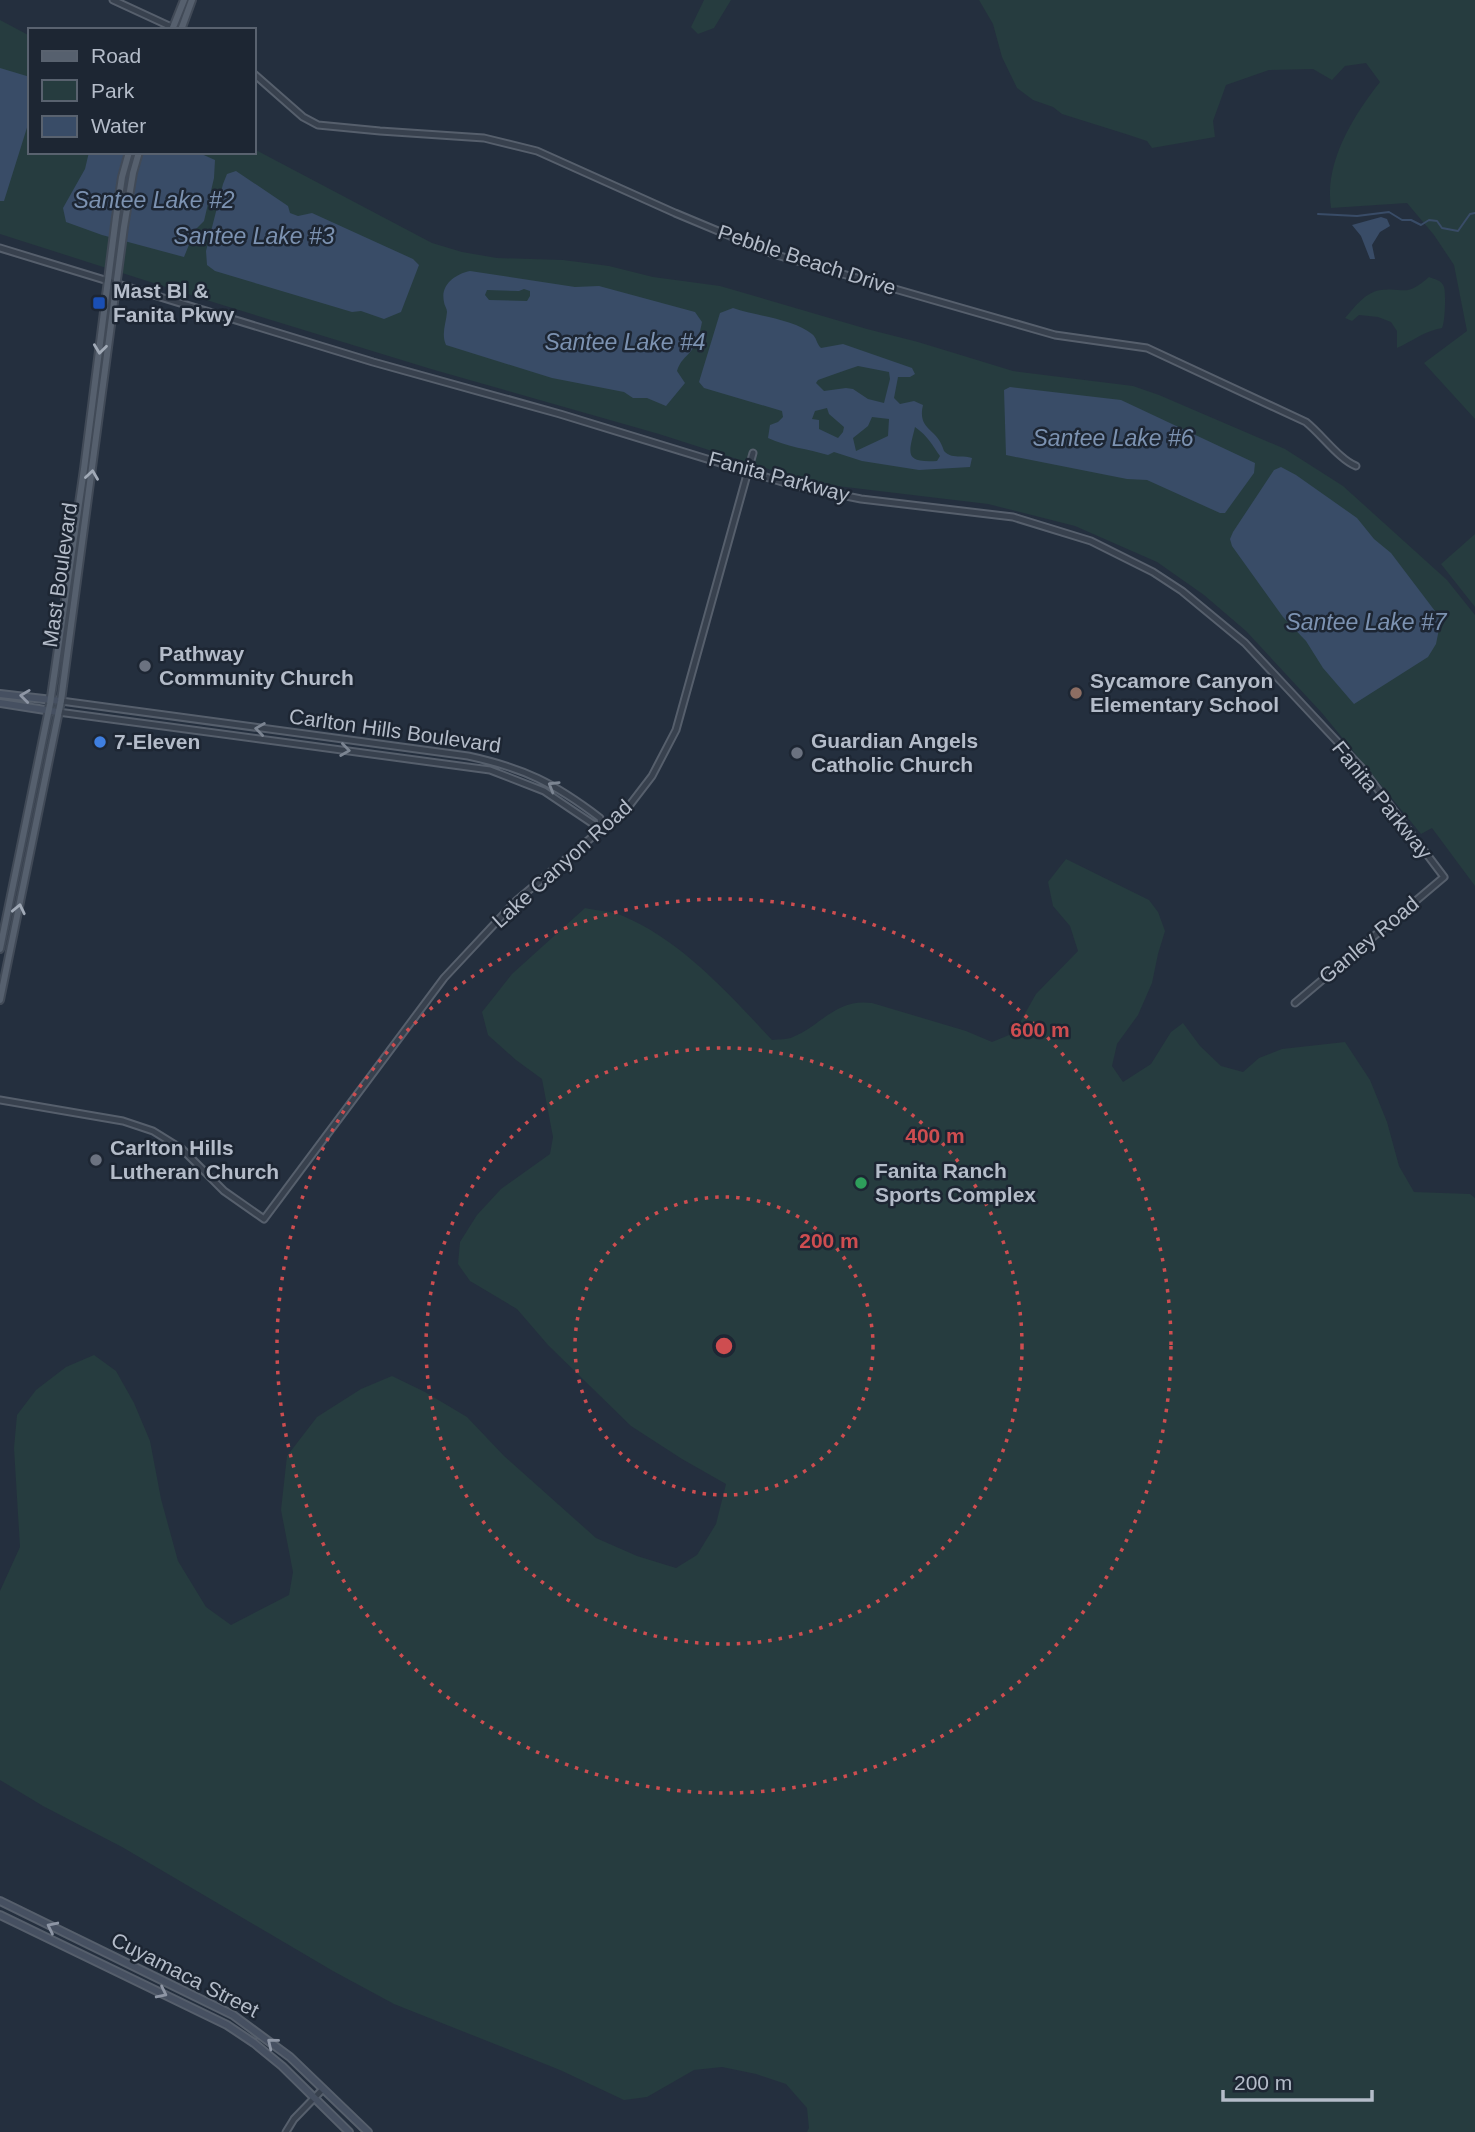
<svg xmlns="http://www.w3.org/2000/svg" width="1475" height="2132" font-family="Arial,sans-serif">
<rect width="100%" height="100%" fill="#242f3e"/>
<!-- green -->
<path fill="#263c3f" d="M704 0H731L714 28 698 34 691 27Z
M979 0H1475V419L1424 363 1467 331 1454 265 1434 235 1407 203 1331 208C1324 163 1353 116 1380 82L1366 63 1345 66 1332 80 1313 69 1269 70 1226 85 1213 121 1215 137 1152 148 1147 141 1129 135 1062 114 1053 107 1033 100 1017 88 1002 57 993 24Z
M0 20 30 36V152H254V149L432 243 462 252 497 258 563 260 609 266 653 277 720 286 867 329 918 342 1013 371 1133 386 1159 395 1285 449 1343 486 1447 580 1475 615V886L1432 828 1421 834 1322 713 1246 631 1204 595 1157 562 1075 526 988 504 837 486 787 475 659 434 431 369 216 303 0 234Z
M1429 277C1434 279 1442 280 1444 287 1446 293 1445 323 1442 328 1424 331 1413 341 1397 348V331L1391 322 1378 317 1359 315 1352 321 1345 318C1355 307 1365 292 1381 290 1406 287 1405 298 1429 277Z
M1475 534V607L1441 564Z
M1066 859 1149 900 1158 912 1165 931 1158 954 1152 983 1138 1015 1117 1044 1112 1066 1123 1082 1151 1064 1171 1032 1183 1023 1200 1046 1221 1066 1243 1072 1259 1058 1282 1049 1345 1042 1370 1080 1387 1122 1399 1166 1414 1192 1470 1194 1475 1198V2132H807L809 2128 807 2108 786 2084 756 2074 722 2067 694 2070 647 2097 624 2100 560 2070 394 2004 333 1971 122 1847 43 1806 0 1780V1591L20 1547 14 1448 17 1415 36 1390 66 1367 94 1355 116 1371 134 1403 150 1441 161 1499 178 1561 206 1607 231 1625 289 1595 293 1572 281 1510 287 1456 317 1417 361 1389 392 1376 425 1392 467 1417 504 1456 596 1538 637 1556 676 1568 697 1555 716 1524 726 1484 682 1459 631 1426 548 1345 517 1309 470 1281 458 1264 460 1242 477 1215 501 1189 550 1154 553 1137 542 1079 516 1060 488 1035 482 1012 512 974 585 908C597 911 612 911 623 916 682 941 729 994 772 1040 779 1039 787 1040 793 1037 822 1025 836 998 872 1003L966 1031 992 1042 1014 1033 1036 994 1078 951 1070 926 1053 906 1048 882Z"/>
<!-- water -->
<path fill="#394c67" fill-rule="evenodd" d="M0 68 30 77V118L4 201H0Z
M89 152H177L179 154 197 152 215 160 214 178 204 221 195 230 184 257 102 235 66 222 63 208 85 169Z
M236 171 288 206 290 213 298 216 312 213 413 259 419 265 401 312 384 319 361 311 352 312 215 271 207 265 206 251 223 184 227 174Z
M1381 217 1387 219 1390 226 1380 232 1372 245 1375 259H1370L1361 236 1352 225Z
M470 271 575 287 599 286 695 312 702 322C700 332 698 342 691 351 685 358 680 361 677 371L685 383 666 406 647 398H633L624 392 552 378 446 345C441 334 446 324 447 312 447 308 444 305 444 302 440 284 456 274 470 271ZM524 289 530 291V296L527 301 489 300 485 295 487 290 519 291Z
M733 308C756 316 794 319 812 334 817 338 816 343 821 348L843 344 912 368 915 374 910 377H898L894 398 900 404 914 401 923 405C917 431 937 427 944 451 952 460 962 454 972 458L970 467 919 470 862 461 834 452 828 455C808 449 787 447 768 438L770 425 778 422 783 417 782 411 704 388 699 382 720 313ZM858 366 889 372 890 379 884 403 868 399 853 389 846 388 824 391 816 383 818 380C831 375 844 371 858 366ZM827 408 829 414 844 427 843 432 838 438 819 429V420L812 419 815 411ZM872 417 889 419 888 436 856 451 853 438 868 426ZM915 427C928 436 932 445 940 456L937 461C903 463 909 453 915 427Z
M1010 387 1121 400 1255 463 1254 473 1225 513H1220L1147 480 1127 479 1006 455 1004 390Z
M1281 467 1296 475 1357 518 1374 539 1391 553 1438 615 1440 624 1436 644 1428 657 1354 704 1323 668 1306 641 1283 617 1232 546 1230 539 1233 532 1274 470Z"/>
<g fill="none" stroke-linecap="round" stroke-linejoin="round">
<!-- stream -->
<path stroke="#394c67" stroke-width="2" d="M1318 214 1357 216 1389 212 1402 220H1411L1421 225 1429 220 1437 221 1442 228 1458 231 1470 214 1475 213"/>
<!-- tertiary casing -->
<g stroke="#565f6c" stroke-width="9">
<path id="tertiary" d="M113 0 178 30
M254 74 303 117 318 125 380 131 484 138 537 151 675 213 773 254 1055 335 1147 348 1306 422C1322 435 1340 460 1356 466
M0 248 373 362 560 414 792 485 861 499 1013 517 1091 541 1153 572 1182 591 1245 643 1361 767 1444 877 1295 1003
M61 701 468 756C524 768 554 783 600 818L602 830
M58 712 490 770 544 791 602 830
M0 1100 123 1121 153 1131 182 1149 224 1191 264 1219 444 978 516 901 629 806 652 776 676 730 753 453
M286 2132 294 2119 323 2089"/>
</g>
<!-- secondary casing -->
<g stroke="#565f6c" stroke-width="10">
<path id="secondary" d="M0 694 61 701
M0 703 58 712
M0 1901 233 2015 290 2057 368 2132
M0 1915 227 2025 254 2043 282 2066 349 2132"/>
</g>
<!-- primary casing -->
<g stroke="#414a57" stroke-width="10">
<path id="primary" d="M172 30 184 0
M181 30 192 0
M0 949 50 704 84 469 116 217 122 177 129 152
M0 1000 61 701 124 227 133 173 139 152"/>
</g>
<!-- tertiary -->
<use href="#tertiary" stroke="#38414e" stroke-width="5"/>
<!-- secondary -->
<use href="#secondary" stroke="#465061" stroke-width="6"/>
<!-- primary -->
<use href="#primary" stroke="#56606e" stroke-width="6"/>
</g>
<!-- one-way arrows -->
<defs><path id="oneway-chevron" d="M-2-3.5L2.5 0L-2 3.5" fill="none" stroke-width="1.6" stroke-linecap="round" stroke-linejoin="round" transform="scale(1.75)"/></defs>
<g stroke="#a1aab7">
<use href="#oneway-chevron" transform="translate(100 349) rotate(97)"/>
<use href="#oneway-chevron" transform="translate(92 475) rotate(-82)"/>
<use href="#oneway-chevron" transform="translate(19 909) rotate(-78)"/>
</g>
<g stroke="#8e96a5">
<use href="#oneway-chevron" transform="translate(25 696) rotate(-173)"/>
<use href="#oneway-chevron" transform="translate(52 1927) rotate(-154)"/>
<use href="#oneway-chevron" transform="translate(162 1993) rotate(26)"/>
<use href="#oneway-chevron" transform="translate(272 2043) rotate(-141)"/>
</g>
<g stroke="#7c8592">
<use href="#oneway-chevron" transform="translate(260 729) rotate(-172)"/>
<use href="#oneway-chevron" transform="translate(345 750) rotate(8)"/>
<use href="#oneway-chevron" transform="translate(553 786) rotate(-149)"/>
</g>
<!-- distance rings -->
<g fill="none" stroke="#ce4d50" stroke-width="3.5" stroke-dasharray="3.5 7">
<circle cx="724" cy="1346" r="149"/>
<circle cx="724" cy="1346" r="298"/>
<circle cx="724" cy="1346" r="447"/>
</g>
<!-- markers -->
<rect fill="#1a4fb4" stroke="#1d2633" stroke-width="2.5" x="92" y="296" width="14" height="14" rx="3.5"/>
<g fill="#6b7280" stroke="#1d2633" stroke-width="2.5">
<circle cx="145" cy="666" r="7"/>
<circle cx="797" cy="753" r="7"/>
<circle cx="96" cy="1160" r="7"/>
</g>
<circle fill="#8d6e63" stroke="#1d2633" stroke-width="2.5" cx="1076" cy="693" r="7"/>
<circle fill="#3f7fe0" stroke="#1d2633" stroke-width="2.5" cx="100" cy="742" r="7"/>
<circle fill="#2e9e5b" stroke="#1d2633" stroke-width="2.5" cx="861" cy="1183" r="7"/>
<g text-anchor="middle" stroke-width="5" stroke-linejoin="round" paint-order="stroke">
<!-- street labels -->
<g font-size="21" fill="#b4bcc9" stroke="#1d2633">
<text transform="translate(807 260) rotate(18)" y="7">Pebble Beach Drive</text>
<text transform="translate(779 477) rotate(15)" y="7">Fanita Parkway</text>
<text transform="translate(60 575) rotate(-82)" y="7">Mast Boulevard</text>
<text transform="translate(395 731) rotate(8)" y="7">Carlton Hills Boulevard</text>
<text transform="translate(1382 800) rotate(51)" y="7">Fanita Parkway</text>
<text transform="translate(562 864) rotate(-42)" y="7">Lake Canyon Road</text>
<text transform="translate(1369 940) rotate(-40)" y="7">Ganley Road</text>
<text transform="translate(185 1975) rotate(27)" y="7">Cuyamaca Street</text>
</g>
<!-- poi labels -->
<g font-size="21" font-weight="bold" fill="#b4bcc9" stroke="#1d2633" text-anchor="start">
<text x="113" y="298">Mast Bl &amp;<tspan x="113" dy="24">Fanita Pkwy</tspan></text>
<text x="159" y="661">Pathway<tspan x="159" dy="24">Community Church</tspan></text>
<text x="1090" y="688">Sycamore Canyon<tspan x="1090" dy="24">Elementary School</tspan></text>
<text x="811" y="748">Guardian Angels<tspan x="811" dy="24">Catholic Church</tspan></text>
<text x="114" y="749">7-Eleven</text>
<text x="110" y="1155">Carlton Hills<tspan x="110" dy="24">Lutheran Church</tspan></text>
<text x="875" y="1178">Fanita Ranch<tspan x="875" dy="24">Sports Complex</tspan></text>
</g>
<!-- water labels -->
<g font-size="23" font-style="italic" fill="#7c92b1" stroke="#1d2633">
<text x="154" y="208">Santee Lake #2</text>
<text x="254" y="244">Santee Lake #3</text>
<text x="625" y="350">Santee Lake #4</text>
<text x="1113" y="446">Santee Lake #6</text>
<text x="1366" y="630">Santee Lake #7</text>
</g>
</g>
<circle cx="724" cy="1346" r="10" fill="#ce4d50" stroke="#1d2633" stroke-width="3.5"/>
<g font-size="21" text-anchor="middle" font-weight="bold" fill="#ce4d50" stroke="#1d2633" stroke-width="5" stroke-linejoin="round" paint-order="stroke">
<text x="1040" y="1037">600 m</text>
<text x="935" y="1143">400 m</text>
<text x="829" y="1248">200 m</text>
</g>
<!-- legend -->
<rect x="28" y="28" width="228" height="126" fill="#1d2633" stroke="#59626f" stroke-width="2"/>
<rect x="42" y="51" width="35" height="10" fill="#56606e" stroke="#59626f" stroke-width="2"/>
<text x="91" y="63" font-size="21" fill="#b4bcc9">Road</text>
<rect x="42" y="80" width="35" height="21" fill="#263c3f" stroke="#59626f" stroke-width="2"/>
<text x="91" y="98" font-size="21" fill="#b4bcc9">Park</text>
<rect x="42" y="116" width="35" height="21" fill="#394c67" stroke="#59626f" stroke-width="2"/>
<text x="91" y="133" font-size="21" fill="#b4bcc9">Water</text>
<!-- scale -->
<path d="M1223 2090v10h149v-10" fill="none" stroke="#b4bcc9" stroke-width="3.5"/>
<text x="1234" y="2090" font-size="21" fill="#b4bcc9" stroke="#1d2633" stroke-width="5" paint-order="stroke">200 m</text>
</svg>
